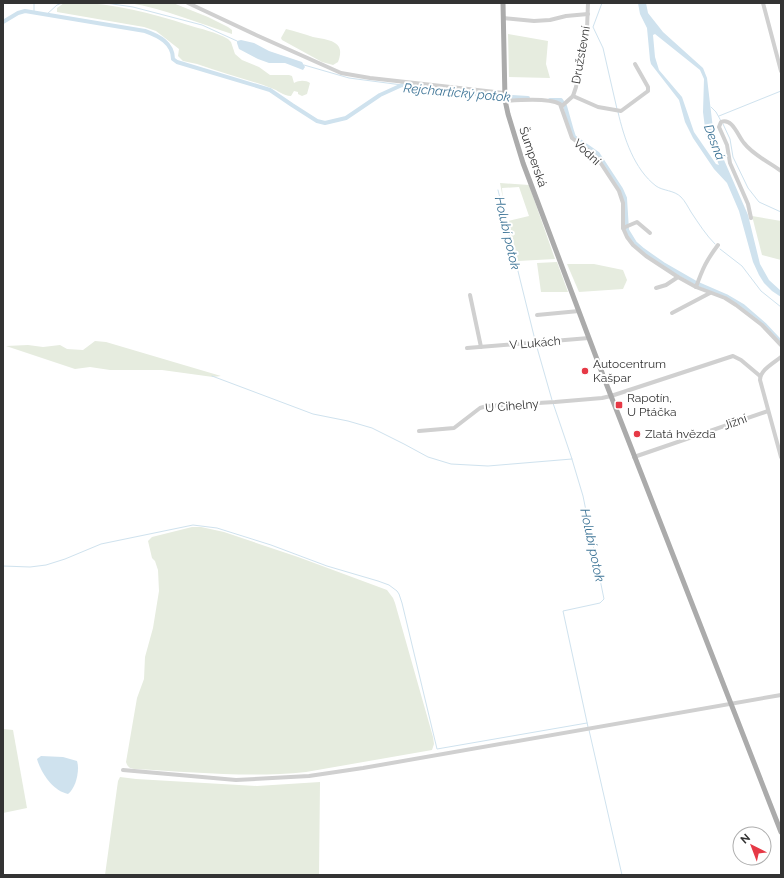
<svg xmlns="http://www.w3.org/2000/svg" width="784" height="878" viewBox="0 0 784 878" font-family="Raleway,sans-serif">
<rect width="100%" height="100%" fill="#fff"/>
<g fill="#e6ecdf">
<path d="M 64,3 C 106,1 148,12 188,25 C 201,29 216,32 228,39 L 231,42 L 235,54 L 242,60 L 259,67 L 270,75 L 289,75 L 292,76 L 294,83 C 299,80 306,80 310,83 L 307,94 L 302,96 L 298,94 L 298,92 L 294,91 L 291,96 C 283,96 278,90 271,88 C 247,79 222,73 197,64 L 183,61 L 178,56 L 179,49 L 156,31 L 144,27 L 57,12 L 57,8 Z"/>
<path d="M 129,3 L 173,3 L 208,17 L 228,27 L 232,30 L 232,34 C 198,23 165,9 129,3 Z"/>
<path d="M 286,29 C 295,31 304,34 313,37 C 327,40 347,40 338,62 L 333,65 L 322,62 L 282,40 L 281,38 Z"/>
<path d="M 508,34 L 548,41 L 546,64 L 550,78 L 509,77 Z"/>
<path d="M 500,183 L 529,185 L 555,259 L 518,261 L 508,221 L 529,216 L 519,187 L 502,188 L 503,199 Z"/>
<path d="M 752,216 L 781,221 L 781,260 L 762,255 Z"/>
<path d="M 557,262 L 568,292 L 541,292 L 537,263 Z"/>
<path d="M 567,264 L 594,264 L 623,270 L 627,280 L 623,289 L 579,292 Z"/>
<path d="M 95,341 L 106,342 L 221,376 L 213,377 L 162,370 L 110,370 L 90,367 L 75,369 L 6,346 L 28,345 L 43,347 L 60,345 L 67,349 L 83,350 Z"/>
<path d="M 192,527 L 201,527 L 224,532 L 298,557 L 387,590 L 393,598 L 395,603 L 433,737 L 434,744 L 432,750 L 306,772 C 249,778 192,772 135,769 C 130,768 128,768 126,762 L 137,698 L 144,679 L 145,657 L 153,628 L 159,591 L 158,570 L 155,561 L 152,558 L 148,541 L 152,537 Z"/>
<path d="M 3,729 L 13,730 L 27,808 L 3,813 Z"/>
<path d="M 120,777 L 136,779 L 257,786 L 320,782 L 319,875 L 105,875 L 118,781 Z"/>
</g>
<g fill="#cfe2ee" fill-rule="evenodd">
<path d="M 638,3 L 646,3 L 648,13 L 663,32 L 703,68 L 707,78 L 714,137 L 748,215 L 760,264 L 769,280 L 781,291 L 781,297 L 772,291 L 764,283 L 759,275 L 753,262 L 739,211 L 727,183 L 714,169 L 693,138 L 685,122 L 679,100 L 651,64 L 650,60 L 647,28 L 640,14 ZM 655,34 L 700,70 L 704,79 L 703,112 L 706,136 L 719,165 L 716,164 L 694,132 L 682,97 L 659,70 L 655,57 L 653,35 Z"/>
<path d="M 241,40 L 254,43 L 269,51 L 302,62 L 305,67 L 303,70 L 285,63 L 269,63 L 258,59 L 239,49 L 237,43 L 237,41 Z"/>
<path d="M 41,756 L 63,757 L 77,761 C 80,770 76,788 68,794 C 53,791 41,773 37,759 Z"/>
</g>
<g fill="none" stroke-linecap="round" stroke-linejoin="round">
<g stroke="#cfe2ee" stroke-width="1">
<path d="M 106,3 L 133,7 L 202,25 L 237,41"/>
<path d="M 602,3 L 593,27 L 603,48 L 617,109"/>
<path d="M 34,12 L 34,3"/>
<path d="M 46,15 L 57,5 L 62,3"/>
<path d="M 304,65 L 349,78 L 402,85"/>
<path d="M 711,107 L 716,112 L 721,121"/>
<path d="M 618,112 C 624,138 634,169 656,186 C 663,191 674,190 681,197 C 685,201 688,207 691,212 C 699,224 706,235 715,244"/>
<path d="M 719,116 L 781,91"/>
<path d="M 723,124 L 730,139 L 733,157 L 748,188 L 759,202 L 781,212"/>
<path d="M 498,190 L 535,340"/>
<path d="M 720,249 L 742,266 L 761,291 L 781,307"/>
<path d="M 536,344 L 552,400"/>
<path d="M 212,376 L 313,414 L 348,421 L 372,428 L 404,444 L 428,457 L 451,464 L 488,466 L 572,459"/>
<path d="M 553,403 L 571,456 L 583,496 L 604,599 L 600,603 L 563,611 L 588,727"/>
<path d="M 3,566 L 30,567 L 46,565 L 65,559 L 101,544 L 193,525 L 217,528 L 271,545 L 327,566 L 378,581 L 389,585 L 397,591 L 399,594 L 402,603 L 437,749 L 587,723"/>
<path d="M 589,730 L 622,875"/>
</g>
<g stroke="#cfe2ee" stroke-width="4">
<path d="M 3,22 L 18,13 L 25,11 L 145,31 C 159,36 173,43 173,59 L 177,62 L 270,90 L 292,105 L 317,121 L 325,123 L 346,118 L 380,95 L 402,85 L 482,95 L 528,98"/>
<path d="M 550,100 L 561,100 L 565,106 L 572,131 L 574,137 L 598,154 L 621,189 L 625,198 L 627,230 L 635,243 L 643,250 L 663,264 L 696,283 L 726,296 L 743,306 L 765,325 L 781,342"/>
</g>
<g stroke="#d0d0d0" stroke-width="4">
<path d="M 188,3 L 256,35 L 341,73 L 370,78 L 504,93"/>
<path d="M 763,3 L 781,71"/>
<path d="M 503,18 L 534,21 L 550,20 L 566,16 L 588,14"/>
<path d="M 573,96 L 598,107 L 621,111 L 648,91 L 648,87 L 635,64"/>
<path d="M 505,101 C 517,100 550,98 560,104 L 572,138 L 588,150 L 598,159 L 619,191 L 623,203 L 623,228 L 627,237 L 633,245 L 646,256 L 678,277 L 696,287 L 725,298 L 736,305 L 762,325 L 781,345"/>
<path d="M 562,106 L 573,96 L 576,87 L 587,29 L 588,3"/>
<path d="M 751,218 L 748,204 L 730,163 L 727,145 L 719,127 L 721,122 C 732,117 738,136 744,143 C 753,155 769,162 781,171"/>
<path d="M 623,228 L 637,222 L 650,233"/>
<path d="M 696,287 C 703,268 706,261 718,245"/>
<path d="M 656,288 L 666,285 L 678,277"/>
<path d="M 470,295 L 481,347"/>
<path d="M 672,313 L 710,293"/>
<path d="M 537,315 L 579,311"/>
<path d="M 467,348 L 589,338"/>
<path d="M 781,357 C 774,363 760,370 760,380 L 781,457"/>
<path d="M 419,431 L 454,428 L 480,408 L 487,406 L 555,402 L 602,398 L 611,396 L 733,356 L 741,360 L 760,376"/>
<path d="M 634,457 L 768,411"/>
<path d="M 123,770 L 236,780 L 309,776 L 363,768 L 781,695"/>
</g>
<path stroke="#ababab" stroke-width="5" d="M 503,3 L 505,100 L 508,114 L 523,163 L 604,378 L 781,832"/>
</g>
<g fill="#e63946" stroke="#fff" stroke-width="1.5">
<circle cx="585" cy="371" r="4"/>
<rect x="615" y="401" width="8" height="8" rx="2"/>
<circle cx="637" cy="434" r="4"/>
</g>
<g text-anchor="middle" stroke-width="4" stroke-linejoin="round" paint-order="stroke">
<g font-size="12" fill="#333" stroke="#fff">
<text transform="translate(581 55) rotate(-80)" y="4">Družstevní</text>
<text transform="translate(587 152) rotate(43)" y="4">Vodní</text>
<text transform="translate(533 157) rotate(71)" y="4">Šumperská</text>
<text transform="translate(535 343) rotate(-5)" y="4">V Lukách</text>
<text transform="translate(512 406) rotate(-5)" y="4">U Cihelny</text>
<text transform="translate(735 422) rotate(-20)" y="4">Jižní</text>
</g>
<g font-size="12" fill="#333" stroke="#fff" text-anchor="start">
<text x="593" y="368">Autocentrum<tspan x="593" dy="14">Kašpar</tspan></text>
<text x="627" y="402">Rapotín,<tspan x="627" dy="14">U Ptáčka</tspan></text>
<text x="645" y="438">Zlatá hvězda</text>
</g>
<g font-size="13" font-style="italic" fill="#3f7597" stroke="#fff">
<text transform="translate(457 92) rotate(5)" y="5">Rejchartický potok</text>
<text transform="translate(715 142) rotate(69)" y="5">Desná</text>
<text transform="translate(508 233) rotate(77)" y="5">Holubí potok</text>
<text transform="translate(593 545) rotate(78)" y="5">Holubí potok</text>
</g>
</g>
<rect width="784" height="878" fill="none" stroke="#333333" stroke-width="8"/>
<g transform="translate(752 846) rotate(318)"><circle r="19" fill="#ffffff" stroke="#adadad"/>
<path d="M0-3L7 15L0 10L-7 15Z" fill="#e63946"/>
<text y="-6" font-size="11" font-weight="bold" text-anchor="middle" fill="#333333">N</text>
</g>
</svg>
